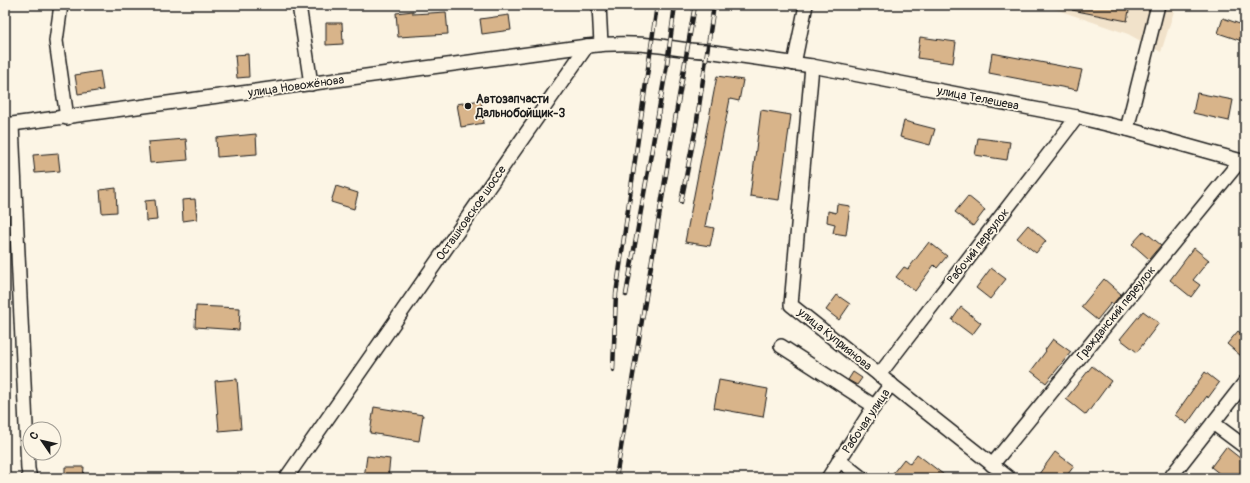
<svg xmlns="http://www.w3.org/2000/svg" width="1250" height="483" viewBox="0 0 1250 483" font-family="Pangolin,sans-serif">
<rect width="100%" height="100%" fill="#fcf5e5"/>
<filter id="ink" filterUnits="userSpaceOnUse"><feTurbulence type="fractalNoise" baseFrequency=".025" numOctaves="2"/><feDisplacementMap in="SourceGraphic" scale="8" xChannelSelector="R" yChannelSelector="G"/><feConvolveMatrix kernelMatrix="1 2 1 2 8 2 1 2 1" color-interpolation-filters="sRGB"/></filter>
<g filter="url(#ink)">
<path fill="#f1e2ca" d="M 1043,5 L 1176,5 L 1161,52 L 1128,34 Z"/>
<g fill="#d8b48a" stroke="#1c1c1c">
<path d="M 1073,5 L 1130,5 L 1127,21 L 1072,10 Z"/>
<path d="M 413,11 L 413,14 L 446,12 L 448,34 L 398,37 L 396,13 Z"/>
<path d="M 509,15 L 511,30 L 482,34 L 480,19 Z"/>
<path d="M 1223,18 L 1245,26 L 1245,42 L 1218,33 Z"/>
<path d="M 326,23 L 342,23 L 343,44 L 326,45 Z"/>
<path d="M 920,37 L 956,42 L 953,63 L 917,58 Z"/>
<path d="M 992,53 L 1082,70 L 1077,90 L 989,73 Z"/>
<path d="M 248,54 L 249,77 L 237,78 L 235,55 Z"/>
<path d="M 100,71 L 103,90 L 78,94 L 75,75 Z"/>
<path d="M 717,76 L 743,80 L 739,101 L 730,99 L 705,226 L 714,228 L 710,246 L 685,242 Z"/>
<path d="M 1197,93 L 1233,100 L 1229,121 L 1193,113 Z"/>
<path d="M 481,100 L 484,123 L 461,127 L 457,104 Z"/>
<path d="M 761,110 L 791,115 L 779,200 L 750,196 Z"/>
<path d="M 904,121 L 935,129 L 930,145 L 900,137 Z"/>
<path d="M 256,134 L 257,154 L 217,157 L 216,138 Z"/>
<path d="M 978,138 L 1010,142 L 1007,160 L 975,155 Z"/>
<path d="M 186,139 L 188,160 L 150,163 L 148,142 Z"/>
<path d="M 58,153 L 60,171 L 35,173 L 33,155 Z"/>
<path d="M 336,186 L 358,193 L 354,209 L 331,202 Z"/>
<path d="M 116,188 L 117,212 L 102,213 L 100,190 Z"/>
<path d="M 968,196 L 985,210 L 973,226 L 955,212 Z"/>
<path d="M 195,199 L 197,219 L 183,221 L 182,200 Z"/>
<path d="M 155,200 L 157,220 L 146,221 L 145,201 Z"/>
<path d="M 837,204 L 850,206 L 846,235 L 833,233 L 835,224 L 827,222 L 828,211 L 836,213 Z"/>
<path d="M 1028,225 L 1046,241 L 1036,253 L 1017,238 Z"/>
<path d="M 1144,231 L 1161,245 L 1149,259 L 1132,244 Z"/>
<path d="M 929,242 L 947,256 L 937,268 L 934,265 L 915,291 L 896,277 L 904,267 L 908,269 Z"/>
<path d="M 1194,248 L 1209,260 L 1193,280 L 1200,285 L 1191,297 L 1170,280 Z"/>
<path d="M 991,268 L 1006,279 L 990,299 L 976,288 Z"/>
<path d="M 1104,279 L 1121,294 L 1113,304 L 1111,303 L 1097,320 L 1081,307 Z"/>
<path d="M 837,295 L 850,304 L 839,320 L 826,310 Z"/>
<path d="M 196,306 L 240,308 L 239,330 L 195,327 Z"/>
<path d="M 961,307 L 981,323 L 972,335 L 952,320 Z"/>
<path d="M 1143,311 L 1159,323 L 1137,352 L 1120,339 Z"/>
<path d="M 1238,331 L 1245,337 L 1245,350 L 1241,356 L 1227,344 Z"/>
<path d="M 1053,339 L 1071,352 L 1046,383 L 1031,371 L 1046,351 L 1045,350 Z"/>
<path d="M 1092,366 L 1111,381 L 1086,415 L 1066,399 Z"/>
<path d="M 853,372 L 862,378 L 857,385 L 848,380 Z"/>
<path d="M 1205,372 L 1219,383 L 1208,398 L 1207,396 L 1187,424 L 1175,415 Z"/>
<path d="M 237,379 L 241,429 L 219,431 L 215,381 Z"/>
<path d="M 719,380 L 768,389 L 763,417 L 714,408 Z"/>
<path d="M 374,407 L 423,415 L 419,441 L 370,433 Z"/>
<path d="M 1226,447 L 1245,462 L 1245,478 L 1225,478 L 1211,467 Z"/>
<path d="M 1055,452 L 1074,466 L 1065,478 L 1036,478 Z"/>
<path d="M 917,454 L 948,478 L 889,478 L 904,459 L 910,464 Z"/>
<path d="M 367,456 L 390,459 L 388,478 L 364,478 Z"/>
<path d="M 65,467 L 84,467 L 83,478 L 65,478 Z"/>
</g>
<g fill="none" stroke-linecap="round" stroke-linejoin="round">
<g stroke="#1c1c1c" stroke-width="16">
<g id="minor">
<path d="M 61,5 L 56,41 L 67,118"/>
<path d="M 299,5 L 311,84"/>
<path d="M 599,5 L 601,44"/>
<path d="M 794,64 L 806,5"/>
<path d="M 812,66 L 791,305 L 1009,478"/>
<path d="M 5,125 L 587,46"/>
<path d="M 12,125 L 28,469 L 30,478"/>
<path d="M 1127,129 L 1158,5"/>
<path d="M 781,346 L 874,406"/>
<path d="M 879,375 L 1077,117"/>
<path d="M 1213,423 L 1245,447"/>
<path d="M 839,460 L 862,478"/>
<path d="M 992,465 L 1240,161"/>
<path d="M 286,478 L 587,46 C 611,43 636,43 660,46 C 676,48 691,51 707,51 L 812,66 L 1077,117 L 1127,129 L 1245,162"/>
<path d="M 828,478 L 871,411 L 891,384"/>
<path d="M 1170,478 L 1245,382"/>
</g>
</g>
<use href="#minor" stroke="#fcf5e5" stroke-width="13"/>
<g stroke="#1c1c1c" stroke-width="4.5">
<g id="rail">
<path d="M 681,202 L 696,127 L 714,5"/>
<path d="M 626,295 L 667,64 L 675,5"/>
<path d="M 613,370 L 616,294 L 657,5"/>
<path d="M 616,478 L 676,114 L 695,5"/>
</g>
</g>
<use href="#rail" stroke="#fcf5e5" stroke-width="3" stroke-dasharray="9" stroke-linecap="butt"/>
</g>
</g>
<circle fill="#1c1c1c" stroke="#fcf5e5" stroke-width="1.5" cx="468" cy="106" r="4"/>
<g text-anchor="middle" stroke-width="3.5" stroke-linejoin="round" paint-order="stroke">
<g font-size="12" fill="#1c1c1c" stroke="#fcf5e5">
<text transform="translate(296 86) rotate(-8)" y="4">улица Новожёнова</text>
<text transform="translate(978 98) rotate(11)" y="4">улица Телешева</text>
<text transform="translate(471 213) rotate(-55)" y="4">Осташковское шоссе</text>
<text transform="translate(978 246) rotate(-52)" y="4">Рабочий переулок</text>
<text transform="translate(1116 313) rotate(-51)" y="4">Гражданский переулок</text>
<text transform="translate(835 339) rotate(39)" y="4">улица Куприянова</text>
<text transform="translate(866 421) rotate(-56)" y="4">Рабочая улица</text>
</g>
<g font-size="12" font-weight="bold" fill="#1c1c1c" stroke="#fcf5e5" text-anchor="start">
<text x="476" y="103">Автозапчасти<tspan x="476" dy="14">Дальнобойщик-3</tspan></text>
</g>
</g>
<rect width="1250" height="483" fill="none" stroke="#fcf5e5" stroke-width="20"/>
<rect x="10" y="10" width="1230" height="463" fill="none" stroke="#1c1c1c" stroke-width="1.5" filter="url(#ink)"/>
<g transform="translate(42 441) rotate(304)"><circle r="19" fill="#fcf5e5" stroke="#a29e95"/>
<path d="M0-3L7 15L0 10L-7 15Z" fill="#1c1c1c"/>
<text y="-6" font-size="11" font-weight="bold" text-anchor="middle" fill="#1c1c1c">С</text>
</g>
</svg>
